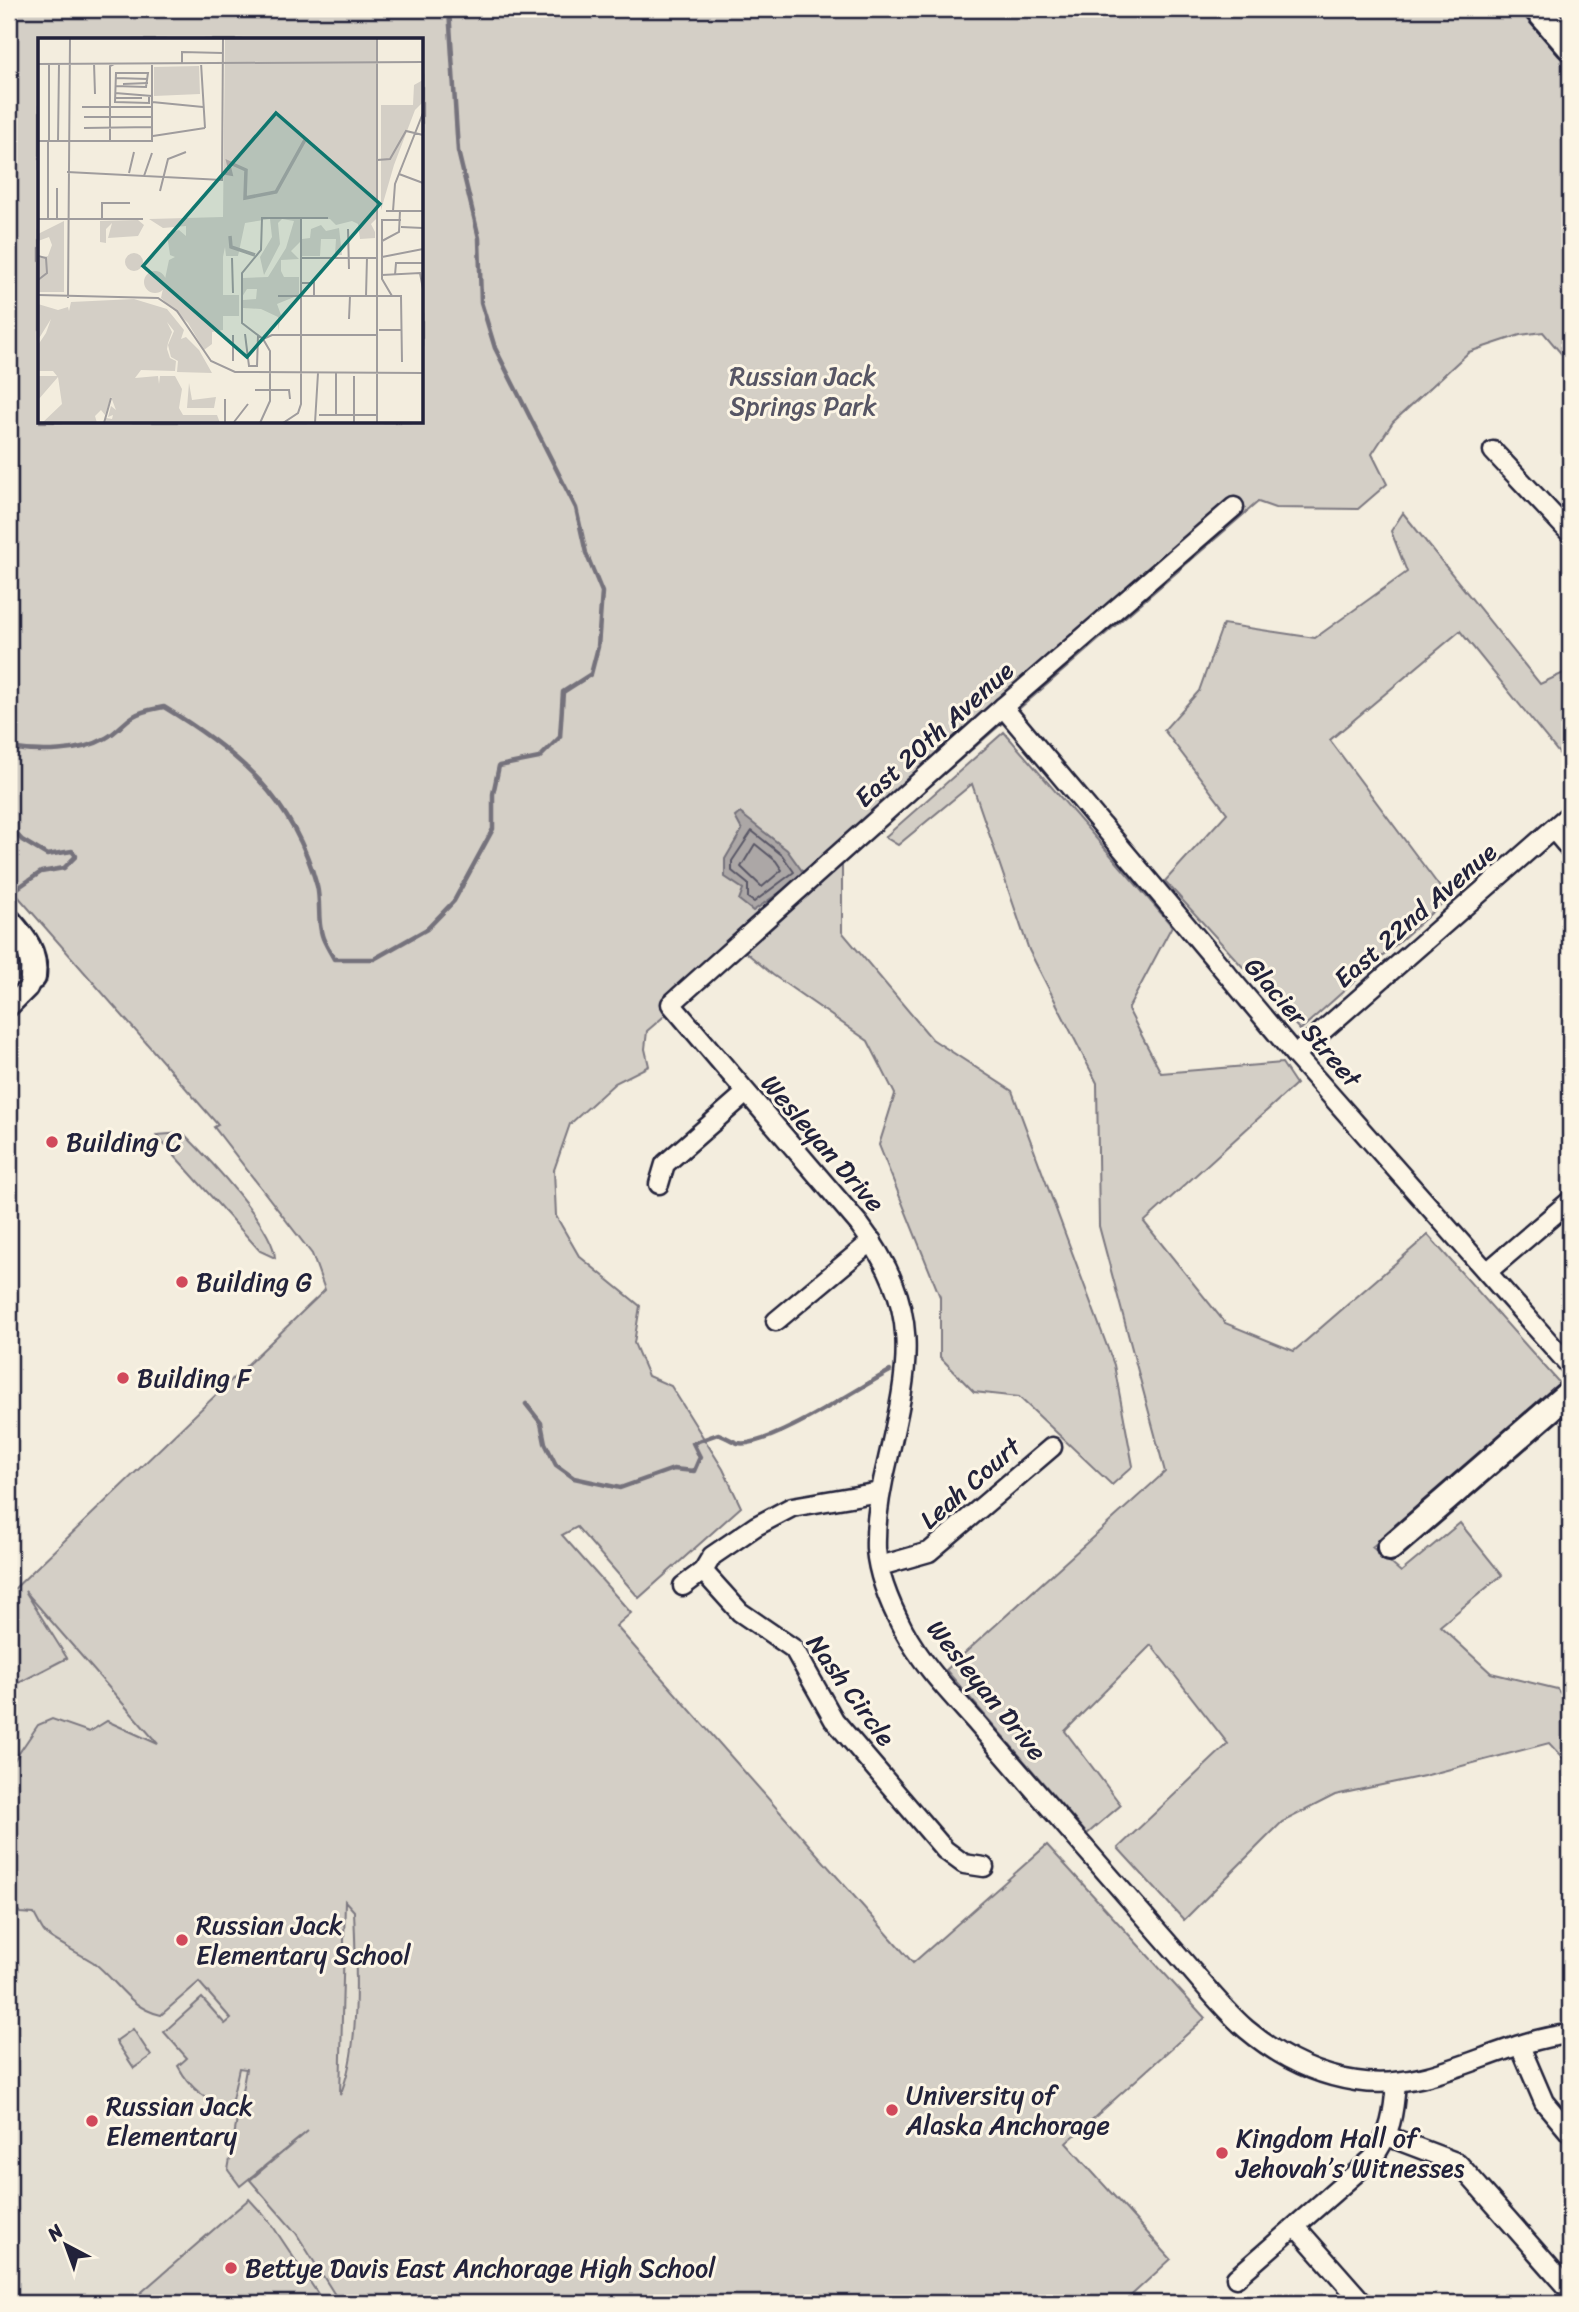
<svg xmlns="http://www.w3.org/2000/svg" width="1579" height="2312" viewBox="0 0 1579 2312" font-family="Sriracha,sans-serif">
<rect width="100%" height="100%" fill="#f3edde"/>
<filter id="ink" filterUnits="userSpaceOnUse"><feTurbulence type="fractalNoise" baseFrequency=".0143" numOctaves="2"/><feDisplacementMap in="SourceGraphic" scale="14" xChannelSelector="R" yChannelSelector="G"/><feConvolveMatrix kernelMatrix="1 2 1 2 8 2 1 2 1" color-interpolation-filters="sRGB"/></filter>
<g filter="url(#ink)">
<path fill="#e3ded2" d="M 19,1584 L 160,1745 L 275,1818 L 354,1911 L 356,1969 L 353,2036 L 342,2091 L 334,2110 L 251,2180 L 296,2233 L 340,2303 L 9,2303 L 9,1594 Z"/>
<g fill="#d4cfc6" stroke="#7b7880" stroke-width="2" fill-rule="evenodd">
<path d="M 9,9 L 1525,9 L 1570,61 L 1570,364 L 1543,332 L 1520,335 L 1469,352 L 1393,422 L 1372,454 L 1387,484 L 1358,509 L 1275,508 L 1258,502 L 842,862 L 842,932 L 932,1039 L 1012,1091 L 1114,1365 L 1133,1466 L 1112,1485 L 1019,1397 L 974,1392 L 940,1357 L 940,1297 L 879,1145 L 895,1094 L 868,1041 L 773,975 L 742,949 L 647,1031 L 645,1049 L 649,1066 L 615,1083 L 570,1124 L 554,1170 L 556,1216 L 579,1256 L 640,1306 L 634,1343 L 648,1376 L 671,1386 L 723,1469 L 741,1507 L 639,1598 L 577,1527 L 562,1535 L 631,1613 L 616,1626 L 913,1963 L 1047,1845 L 1205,2018 L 1066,2143 L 1171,2259 L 1123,2303 L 340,2303 L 296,2233 L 250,2180 L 308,2131 L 240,2186 L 228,2170 L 246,2069 L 239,2068 L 230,2109 C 205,2099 191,2090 178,2066 L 187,2058 L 164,2032 L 202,1998 L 225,2024 L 231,2019 L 199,1982 L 161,2015 C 129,2008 118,1981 93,1962 C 81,1954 53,1941 45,1933 C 41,1928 37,1919 34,1914 L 20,1913 L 9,1898 L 9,1768 L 38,1725 L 52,1719 L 89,1732 L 107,1721 L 158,1744 L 25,1591 L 67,1658 L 9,1688 L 9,1594 L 325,1290 L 312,1254 L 214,1127 L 218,1125 L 9,886 ZM 40,40 L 422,40 L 422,422 L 40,422 ZM 345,1901 L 354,1911 C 356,1963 361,2047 340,2095 Z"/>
<path d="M 1403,513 L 1540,684 L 1570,670 L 1570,767 L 1460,631 L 1330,740 L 1448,898 L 1300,1030 L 1165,881 L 1227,813 L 1164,730 L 1199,691 L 1223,624 L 1315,638 L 1407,572 L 1391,531 Z"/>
<path d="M 1004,732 L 1172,926 L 1128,1009 L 1161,1073 L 1282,1063 L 1296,1084 L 1144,1222 L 1225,1323 L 1294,1351 L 1428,1235 L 1563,1387 L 1372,1547 L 1401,1572 L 1460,1523 L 1502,1575 L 1440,1626 L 1491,1673 L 1557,1689 L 1570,1706 L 1570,1766 L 1549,1743 L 1424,1776 L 1335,1795 L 1282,1822 L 1184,1920 L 1118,1848 L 1228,1744 L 1151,1645 L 1065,1731 L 1121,1805 L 1087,1834 L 946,1670 L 1165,1472 L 1099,1226 L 1097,1083 L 1029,950 L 972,784 L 898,845 L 885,837 Z"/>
<path d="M 183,1133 C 207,1157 274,1227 275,1258 L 260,1251 L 156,1135 Z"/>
<path d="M 133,2029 L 151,2056 L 134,2068 L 116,2041 Z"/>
<path d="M 249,2199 L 270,2222 L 324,2303 L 129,2303 Z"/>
</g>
<path fill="#aca7a6" stroke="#75727b" stroke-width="2" d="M 740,813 L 787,850 L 805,875 L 753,911 L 739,900 L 743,889 L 725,877 L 725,859 L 742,830 L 735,817 Z"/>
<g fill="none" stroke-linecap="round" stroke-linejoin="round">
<g stroke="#595766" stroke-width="2">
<path d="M 752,831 L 782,855 L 794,872 L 754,902 L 748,898 L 748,884 L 732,871 L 732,861 Z"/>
<path d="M 755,844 L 776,861 L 782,870 L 762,887 L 741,867 Z"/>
</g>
<g stroke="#75727b" stroke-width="4.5">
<path d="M 9,748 C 39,753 80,753 106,738 C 116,733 123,723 132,717 C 140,711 154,709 164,707 C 238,752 293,798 317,886 C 321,902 317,919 322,935 C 324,943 330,951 334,959 L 374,959 L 427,929 L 454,901 L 493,829 L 493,794 L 499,766 L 539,758 L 560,737 L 563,692 L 591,674 L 598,647 L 602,592 L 586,553 L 576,508 L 495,348 L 481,302 L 479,238 L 458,151 L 449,9"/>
<path d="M 9,826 L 22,840 L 47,855 L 72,851 L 76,856 L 64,868 L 41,872 L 9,894"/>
<path d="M 526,1404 L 541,1423 L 545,1443 L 556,1465 L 574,1478 L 620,1488 L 673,1469 L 694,1471 L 700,1457 L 693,1443 L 718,1434 C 724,1436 732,1441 738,1443 C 767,1449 860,1387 890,1371"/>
</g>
<g stroke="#22223b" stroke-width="23">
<g id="street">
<path d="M 1493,451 L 1570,533"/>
<path d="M 1234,507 L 1003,707 L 671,1004 L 859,1224 C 922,1308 910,1363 888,1459 C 881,1487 875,1519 876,1549 C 878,1575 891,1606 903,1629 C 921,1663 949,1692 975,1721 C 1009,1760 1043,1800 1077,1839 C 1111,1878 1146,1918 1180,1957 C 1201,1981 1222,2008 1246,2029 C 1277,2055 1315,2075 1356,2081 C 1433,2093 1497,2041 1570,2034"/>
<path d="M 1003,707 L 1295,1055 L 1570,1366"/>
<path d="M 1553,829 L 1570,849"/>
<path d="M 9,1007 L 28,988 L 33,977"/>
<path d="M 1295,1055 L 1570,814"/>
<path d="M 659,1184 L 665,1164 L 746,1093"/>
<path d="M 1487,1272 L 1570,1201"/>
<path d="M 776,1321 L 872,1241"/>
<path d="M 880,1566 L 929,1552 L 1052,1447"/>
<path d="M 703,1571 L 740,1612 L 794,1649 L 834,1720 L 945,1850 L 964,1864 L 984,1867"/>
<path d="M 683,1586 L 703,1571 L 712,1556 L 756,1526 L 792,1507 L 880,1492"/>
<path d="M 1520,2046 L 1544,2102 L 1570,2133"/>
<path d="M 1387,2136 L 1458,2163 L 1570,2290"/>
<path d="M 1296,2227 L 1363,2303"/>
<path d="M 1236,2278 L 1372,2159 C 1391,2135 1394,2112 1396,2082"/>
</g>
</g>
<g stroke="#22223b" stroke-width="30">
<g id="secondary">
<path d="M 9,922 C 24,939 36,953 33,977"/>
<path d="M 1390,1548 L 1570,1392"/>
</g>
</g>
<g stroke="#22223b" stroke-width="32">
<path id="primary" d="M 1538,9 L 1570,46"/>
</g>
<use href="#street" stroke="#fcf5e5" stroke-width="18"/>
<use href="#secondary" stroke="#fcf5e5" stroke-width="24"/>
<use href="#primary" stroke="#fcf5e5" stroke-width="26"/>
</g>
</g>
<g fill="#d1495b" stroke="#fcf5e5" stroke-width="2.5">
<circle cx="52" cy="1142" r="7"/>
<circle cx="182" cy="1282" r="7"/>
<circle cx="123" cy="1378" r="7"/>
<circle cx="182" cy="1940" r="7"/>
<circle cx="892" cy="2110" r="7"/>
<circle cx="92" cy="2121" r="7"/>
<circle cx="1222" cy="2153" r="7"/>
<circle cx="231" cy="2268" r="7"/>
</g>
<g text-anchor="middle" stroke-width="6" stroke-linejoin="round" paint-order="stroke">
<g font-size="26" fill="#575665" stroke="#fcf5e5">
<text x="803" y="385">Russian Jack<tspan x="803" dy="30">Springs Park</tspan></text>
</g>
<g font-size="26" fill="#22223b" stroke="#fcf5e5">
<text transform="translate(934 734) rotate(-42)" y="9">East 20th Avenue</text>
<text transform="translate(1415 915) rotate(-41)" y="9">East 22nd Avenue</text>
<text transform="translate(1303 1022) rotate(49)" y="9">Glacier Street</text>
<text transform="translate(823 1143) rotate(49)" y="9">Wesleyan Drive</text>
<text transform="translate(970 1483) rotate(-41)" y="9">Leah Court</text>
<text transform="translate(851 1690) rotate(54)" y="9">Nash Circle</text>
<text transform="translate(987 1690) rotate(51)" y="9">Wesleyan Drive</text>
</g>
<g font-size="26" fill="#22223b" stroke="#fcf5e5" text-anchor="start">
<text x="66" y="1151">Building C</text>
<text x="196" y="1291">Building G</text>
<text x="137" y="1387">Building F</text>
<text x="196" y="1934">Russian Jack<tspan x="196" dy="30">Elementary School</tspan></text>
<text x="906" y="2104">University of<tspan x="906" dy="30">Alaska Anchorage</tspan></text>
<text x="106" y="2115">Russian Jack<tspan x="106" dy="30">Elementary</tspan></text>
<text x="1236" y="2147">Kingdom Hall of<tspan x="1236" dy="30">Jehovah’s Witnesses</tspan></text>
<text x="245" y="2277">Bettye Davis East Anchorage High School</text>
</g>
</g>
<g transform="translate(38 38)">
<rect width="385" height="385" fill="#f3edde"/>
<path d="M 187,0 L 338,0 L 338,181 L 333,186 L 337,194 L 337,200 L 322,201 L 320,186 L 314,183 L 298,187 L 292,181 L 262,181 L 262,204 L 253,213 L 261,221 L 243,222 L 243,233 L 246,239 L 261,239 L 261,257 L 239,266 L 243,277 L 240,293 L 240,279 L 223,271 L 205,270 L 205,262 L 218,261 L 219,251 L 209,251 L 204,259 L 204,240 L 230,239 L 248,210 L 256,183 L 244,181 L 240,185 L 242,206 L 226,237 L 222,219 L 234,199 L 232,181 L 207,185 L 200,218 L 188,218 L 187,209 L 185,219 L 185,257 L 201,257 L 201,278 L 185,278 L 185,292 L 174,294 L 174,306 L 166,312 L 150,285 L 123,260 L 131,222 L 137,219 L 132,217 L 129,196 L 141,192 L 148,198 L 148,188 L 125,190 L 111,181 L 185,179 ZM 161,28 L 162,56 L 116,58 L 116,29 ZM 385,42 L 385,64 L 377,72 L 356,127 L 343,172 L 343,67 L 375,67 L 376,47 ZM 100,182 L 106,187 L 100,198 L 70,200 L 74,185 L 68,191 L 68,205 L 62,204 L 62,183 ZM 26,183 L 26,254 L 0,254 L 0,220 L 10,218 L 14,207 L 11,199 L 0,203 L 0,196 ZM 283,187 L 288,193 L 301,190 L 304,217 L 297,217 L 298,201 L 283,201 L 282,218 L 264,218 L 264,201 L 272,200 L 273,191 ZM87 224a9 9 0 1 1 18 0a9 9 0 1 1-18 0ZM106 244a11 11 0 1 1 22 0a11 11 0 1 1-22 0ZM 96,261 L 129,271 L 146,292 L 143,301 L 148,299 L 161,312 L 174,335 L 139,334 L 140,323 L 133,319 L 130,307 L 136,293 L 129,284 L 134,294 L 130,305 L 129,311 L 132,320 L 138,323 L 137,333 L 103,332 L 97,340 L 120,338 L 121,346 L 122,338 L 137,338 L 144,351 L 141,370 L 145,377 L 179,377 L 182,385 L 67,385 L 68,380 L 74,381 L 75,377 L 70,379 L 73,368 L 78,372 L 73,359 L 67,377 L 63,372 L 57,378 L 59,385 L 4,385 L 24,366 L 20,339 L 0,362 L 0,338 L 19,338 L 15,333 L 0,333 L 0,307 L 8,295 L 13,281 L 0,302 L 0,266 L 20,272 L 30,269 L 31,273 L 33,264 ZM 151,345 L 154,362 L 178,359 L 176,370 L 149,370 Z" fill="#d4cfc6"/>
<path fill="none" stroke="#aca7a6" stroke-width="3.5" d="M 187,135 L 193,136 L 190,124 L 208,132 L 207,160 L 238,154 L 268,100M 192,198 L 193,209 L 217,217"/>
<path fill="none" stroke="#9f9c9d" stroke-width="2" d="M 339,0 L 339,385M 56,25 L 57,56M 144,25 L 144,14 L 185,15M 163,25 L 167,90M 0,26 L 0,181M 0,26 L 385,24M 78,40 L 110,41M 85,46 L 110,45M 77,48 L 108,49 L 110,35 L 78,35 L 77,64 L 111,65 L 111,58M 77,55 L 114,58M 77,60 L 104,60M 114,64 L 165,69M 44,69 L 114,69M 46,79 L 114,79M 46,90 L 114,89M 115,98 L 167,90M 0,103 L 114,103 L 114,25M 11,103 L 11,26M 20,103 L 21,26M 72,103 L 72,28 L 76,26M 339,122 L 352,121 L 368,93 L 385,97M 29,134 L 184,142 L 185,0M 91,135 L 96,114M 361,136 L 385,145M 106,138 L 114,115M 19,150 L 19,181M 122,153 L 130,121 L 148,114M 348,173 L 385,173M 355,173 L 357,146 L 385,75M 0,181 L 105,181M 10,181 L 10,103M 64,181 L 64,165 L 92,165M 363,189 L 385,190M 310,191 L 311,231M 344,203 L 361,194 L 362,173M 0,218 L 8,220 L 9,235 L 0,242M 344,219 L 385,211M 194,220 L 195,255M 263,220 L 340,220M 344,237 L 382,235 L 385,251M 357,237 L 358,225 L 385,225M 263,245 L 276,245 L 276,258M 0,257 L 120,260 L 139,273 L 173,323 L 197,334 L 385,335M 240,258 L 363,258 L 364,324M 328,258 L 329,219M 354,258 L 344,241 L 344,182 L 363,182M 30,260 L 32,0M 311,281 L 312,258M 341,292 L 364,292M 207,296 L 211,328 L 219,328 L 220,298M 195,297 L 195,323M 225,301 L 234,297 L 339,297M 316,338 L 316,385M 217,352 L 251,352 L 252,361M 281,377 L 340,377M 298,377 L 298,335M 196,384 L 210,366M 66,385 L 73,360M 187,385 L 187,361M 222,385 L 232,363 L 232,313 L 225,301 L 204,285 L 204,235 L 223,212 L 224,180 L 290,180M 245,385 L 260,375 L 263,366 L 263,180M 277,385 L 280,335"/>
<path fill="#0f766e" fill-opacity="0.15" stroke="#0f766e" stroke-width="3.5" d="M 238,75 L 342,166 L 209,319 L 105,228 Z"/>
<rect width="385" height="385" fill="none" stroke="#22223b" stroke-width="3.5"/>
</g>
<rect width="1579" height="2312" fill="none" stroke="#fcf5e5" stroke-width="35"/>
<rect x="18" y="18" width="1544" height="2277" fill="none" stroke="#22223b" stroke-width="2.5" filter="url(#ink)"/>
<g transform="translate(66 2245) rotate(319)" stroke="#fcf5e5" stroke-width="5" paint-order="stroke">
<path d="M0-5L12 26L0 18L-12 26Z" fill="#22223b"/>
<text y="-10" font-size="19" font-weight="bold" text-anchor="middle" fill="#22223b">N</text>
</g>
</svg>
